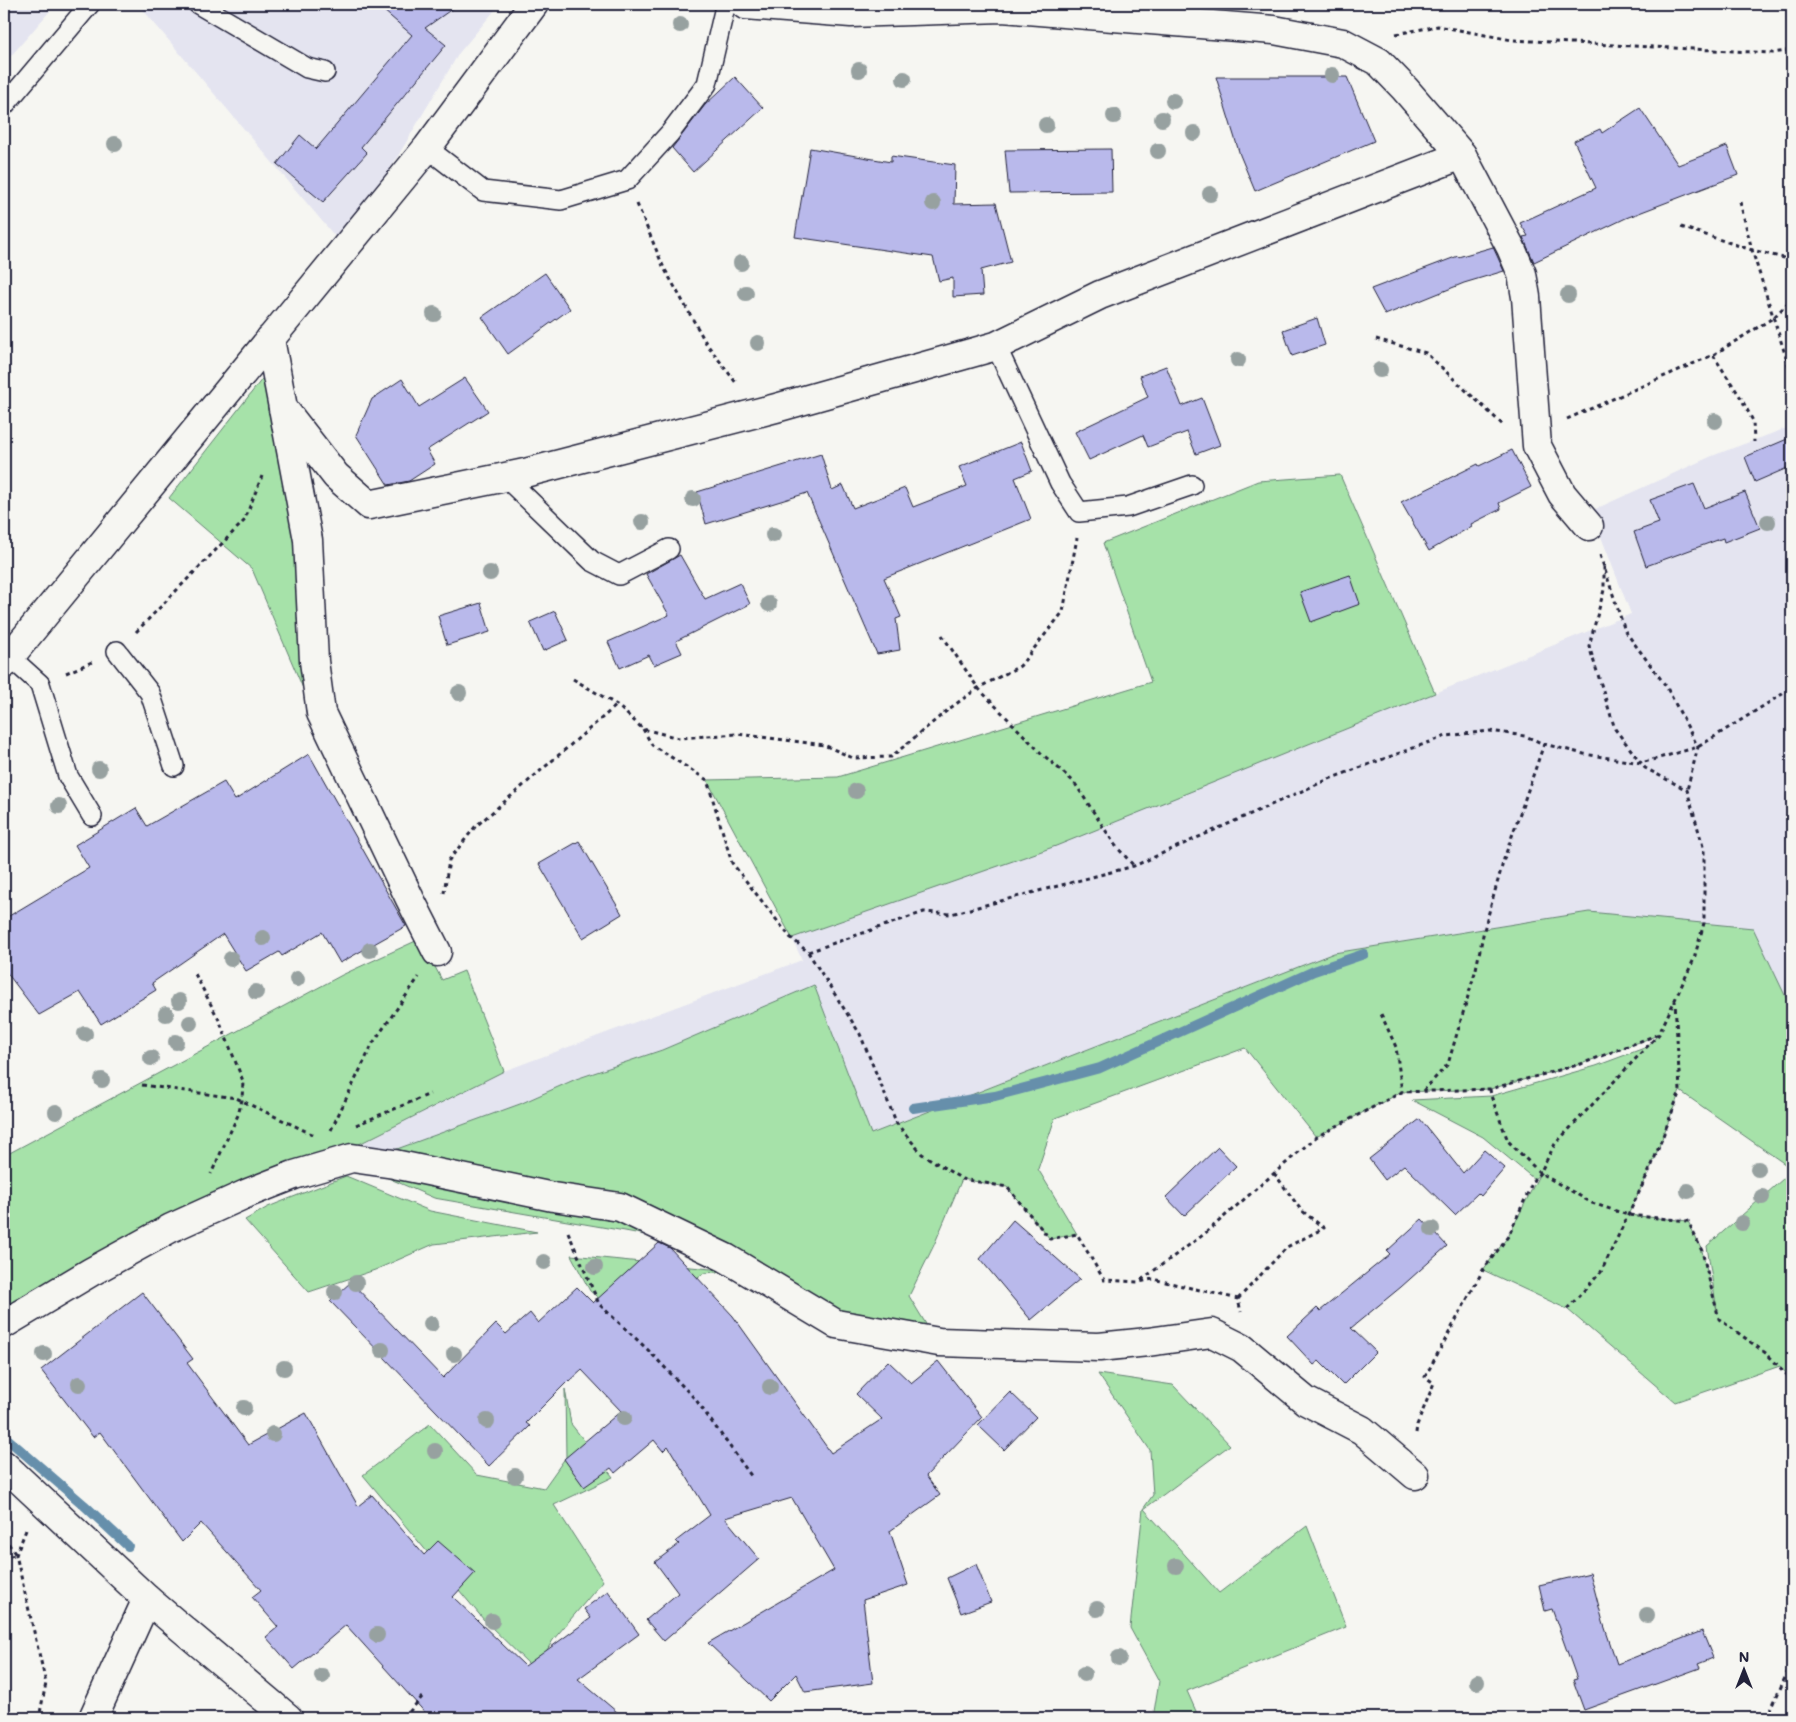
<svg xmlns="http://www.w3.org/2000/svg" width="1796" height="1722" viewBox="0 0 1796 1722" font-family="Mali,sans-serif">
<rect width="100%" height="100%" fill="#f6f6f2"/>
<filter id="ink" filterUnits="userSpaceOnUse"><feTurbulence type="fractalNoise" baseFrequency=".02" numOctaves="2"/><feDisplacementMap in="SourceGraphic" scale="10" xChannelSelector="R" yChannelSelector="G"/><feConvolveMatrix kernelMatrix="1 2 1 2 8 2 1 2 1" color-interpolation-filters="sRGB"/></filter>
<g filter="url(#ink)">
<g fill="#e4e4f0">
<path d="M 4,4 L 56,4 L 4,64 Z"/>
<path d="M 138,4 L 500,4 L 459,53 L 344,247 Z"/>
<path d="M 1792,426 L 1792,1010 L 1753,928 L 1588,912 L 1334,953 L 870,1134 L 814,985 L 662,1050 L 576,1079 L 520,1104 L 307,1183 L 339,1155 L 504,1071 L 802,960 L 792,938 L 1056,846 L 1631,614 L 1591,511 L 1712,456 Z"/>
</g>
<g fill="#a6e2a9" stroke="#648272">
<path d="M 266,374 L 300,547 L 305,693 L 252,569 L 169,498 Z"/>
<path d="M 1340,475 L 1435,693 L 1056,846 L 792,938 L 707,780 L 838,777 L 1151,682 L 1103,543 L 1258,481 Z"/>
<path d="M 1589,912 L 1753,928 L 1792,1010 L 1792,1169 L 1680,1091 L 1652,1165 L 1628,1215 L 1688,1221 L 1702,1251 L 1717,1311 L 1707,1246 L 1792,1171 L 1792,1380 L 1780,1366 L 1675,1402 L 1567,1309 L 1483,1270 L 1509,1235 L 1539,1175 L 1534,1179 L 1483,1137 L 1412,1100 L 1491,1096 L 1596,1066 L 1647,1047 L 1658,1035 L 1581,1064 L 1490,1089 L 1402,1092 L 1316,1137 L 1245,1048 L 1055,1118 L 1038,1169 L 1077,1234 L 1050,1239 L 1007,1187 L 962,1179 L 934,1245 L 909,1296 L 932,1334 L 836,1311 L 731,1251 L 625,1231 L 434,1198 L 356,1164 L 520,1104 L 576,1079 L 662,1050 L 814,985 L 871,1134 L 1334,953 Z"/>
<path d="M 420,939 L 442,980 L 464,971 L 504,1071 L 4,1323 L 4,1156 L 342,975 Z"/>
<path d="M 346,1176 L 430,1211 L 537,1232 L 434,1244 L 375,1270 L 309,1292 L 245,1220 L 268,1207 Z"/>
<path d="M 571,1255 L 731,1271 L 704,1273 L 656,1304 L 633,1326 L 590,1291 Z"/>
<path d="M 1098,1374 L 1173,1385 L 1230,1445 L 1144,1509 L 1219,1593 L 1307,1526 L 1346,1627 L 1187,1691 L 1199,1718 L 1153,1718 L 1159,1681 L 1130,1628 L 1143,1509 L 1153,1495 L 1150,1450 Z"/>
<path d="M 565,1389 L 571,1424 L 613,1477 L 554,1505 L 603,1581 L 553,1640 L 535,1670 L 484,1620 L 363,1475 L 430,1424 L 477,1475 L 544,1488 L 566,1457 Z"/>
</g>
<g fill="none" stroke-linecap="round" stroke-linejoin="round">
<g stroke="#668fab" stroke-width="10">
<path d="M 913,1108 L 995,1096 L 1100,1068 L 1314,971 L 1364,954"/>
<path d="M 4,1436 L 84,1505 L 128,1546"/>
</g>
</g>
<g fill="#b9b9eb" stroke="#22223b">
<path d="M 376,4 L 459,4 L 425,28 L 446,45 L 361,147 L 367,153 L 323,202 L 277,164 L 300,135 L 316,149 L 412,35 Z"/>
<path d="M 735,77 L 763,108 L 693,172 L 672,148 L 705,105 Z"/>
<path d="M 1216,77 L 1347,77 L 1374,141 L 1255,191 L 1240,155 Z"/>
<path d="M 1640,108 L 1678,165 L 1727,146 L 1738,175 L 1626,218 L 1534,262 L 1523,237 L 1528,236 L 1520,223 L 1596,188 L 1574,141 L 1600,129 L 1602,133 Z"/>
<path d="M 810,148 L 891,162 L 891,156 L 955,165 L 954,204 L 996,203 L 1011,262 L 981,270 L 983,295 L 953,297 L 953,278 L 939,281 L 933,257 L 795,237 Z"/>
<path d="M 1111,149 L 1112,192 L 1009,193 L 1005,150 Z"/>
<path d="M 1493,247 L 1504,271 L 1464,283 L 1385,315 L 1371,289 L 1458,256 L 1458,257 Z"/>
<path d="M 545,273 L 570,309 L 508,354 L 482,317 Z"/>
<path d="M 1317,318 L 1325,345 L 1292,356 L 1283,330 Z"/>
<path d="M 1166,366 L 1182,406 L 1202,398 L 1220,445 L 1196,454 L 1187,432 L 1148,447 L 1143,435 L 1089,460 L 1075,432 L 1148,397 L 1140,376 Z"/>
<path d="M 465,378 L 488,411 L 427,450 L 435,464 L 409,481 L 388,485 L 356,435 L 372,399 L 402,379 L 419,407 Z"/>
<path d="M 1792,437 L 1792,466 L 1755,482 L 1745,457 Z"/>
<path d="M 1021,442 L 1032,471 L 1015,478 L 1031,519 L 884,578 L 901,617 L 896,619 L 900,650 L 877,654 L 807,493 L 706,524 L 697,492 L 821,454 L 832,490 L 843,485 L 853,508 L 905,488 L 913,507 L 967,486 L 959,467 Z"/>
<path d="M 1512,450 L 1531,487 L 1499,503 L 1501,509 L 1471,524 L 1472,526 L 1429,551 L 1401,502 L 1478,464 L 1479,466 Z"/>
<path d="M 1694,484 L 1704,508 L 1745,492 L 1760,528 L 1724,542 L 1723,538 L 1646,566 L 1634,532 L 1659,523 L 1650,500 Z"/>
<path d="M 680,555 L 705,599 L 740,583 L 750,604 L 676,641 L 682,653 L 654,665 L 649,655 L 620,668 L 608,642 L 669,615 L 646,574 Z"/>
<path d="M 1350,575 L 1360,604 L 1311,622 L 1300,592 Z"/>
<path d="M 481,603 L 490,632 L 447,645 L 438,616 Z"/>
<path d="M 555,611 L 568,640 L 543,651 L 530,622 Z"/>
<path d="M 309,754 L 406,926 L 340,963 L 322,932 L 282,956 L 279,952 L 246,971 L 223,934 L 152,983 L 156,990 L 101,1024 L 80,992 L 39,1015 L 4,969 L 4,919 L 89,868 L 75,845 L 136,808 L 147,826 L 224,782 L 235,800 Z"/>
<path d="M 579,841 L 622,914 L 583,938 L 539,864 Z"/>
<path d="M 1420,1119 L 1463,1173 L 1484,1150 L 1505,1168 L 1481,1196 L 1478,1193 L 1455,1215 L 1404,1165 L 1385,1180 L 1369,1159 Z"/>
<path d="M 1218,1147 L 1236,1166 L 1184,1216 L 1166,1197 Z"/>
<path d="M 1422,1219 L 1447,1246 L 1401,1287 L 1351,1328 L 1376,1352 L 1343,1385 L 1319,1361 L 1314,1365 L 1287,1336 L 1317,1308 L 1320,1311 L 1390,1254 L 1387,1251 Z"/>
<path d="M 1013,1220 L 1080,1279 L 1031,1320 L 980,1259 Z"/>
<path d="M 659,1243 L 670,1248 L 733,1316 L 831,1453 L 882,1419 L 856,1394 L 888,1361 L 911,1383 L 938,1361 L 982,1417 L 926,1476 L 940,1495 L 890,1531 L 908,1585 L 863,1600 L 873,1683 L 805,1692 L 796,1674 L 769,1701 L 708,1643 L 834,1570 L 792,1498 L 725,1518 L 759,1559 L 664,1641 L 646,1620 L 678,1593 L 655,1562 L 679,1544 L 676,1541 L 710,1515 L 668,1446 L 663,1451 L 654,1440 L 615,1473 L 611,1468 L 584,1487 L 564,1459 L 621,1411 L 582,1370 L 570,1381 L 569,1380 L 526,1423 L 530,1426 L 489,1466 L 330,1301 L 351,1282 L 443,1378 L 496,1324 L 506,1334 L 530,1313 L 538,1323 L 577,1287 L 593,1303 Z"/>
<path d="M 142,1292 L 193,1359 L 187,1363 L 248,1445 L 306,1413 L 358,1506 L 372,1495 L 424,1555 L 438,1541 L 475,1573 L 453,1597 L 525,1666 L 591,1618 L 584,1609 L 608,1591 L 639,1634 L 578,1679 L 624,1718 L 430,1718 L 346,1625 L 294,1669 L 266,1637 L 278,1627 L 252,1597 L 261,1590 L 201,1523 L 182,1542 L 100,1432 L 93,1437 L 41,1370 Z"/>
<path d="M 1010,1392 L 1036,1417 L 1004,1450 L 978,1425 Z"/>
<path d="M 976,1564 L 991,1602 L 961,1613 L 947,1578 Z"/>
<path d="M 1590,1573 L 1603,1622 L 1617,1664 L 1702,1631 L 1713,1658 L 1698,1664 L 1700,1668 L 1584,1710 L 1573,1680 L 1577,1679 L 1552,1609 L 1545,1611 L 1539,1585 Z"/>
</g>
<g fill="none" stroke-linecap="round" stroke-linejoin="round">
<g stroke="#22223b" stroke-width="22">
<g id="lane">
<path d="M 198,4 L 307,68 L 325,72"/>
<path d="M 4,106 L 90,4"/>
<path d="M 427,148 L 483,191 L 561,200 L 627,180 L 670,133 L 707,84 L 724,11 L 728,4"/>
<path d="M 996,346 L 1060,483 L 1079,512 L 1128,507 L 1192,485"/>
<path d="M 504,476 L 592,561 L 619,575 L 669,549"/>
<path d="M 117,651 L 150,693 L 174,766"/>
<path d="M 10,657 L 40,684 L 68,776 L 92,816"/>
</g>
</g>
<g stroke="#22223b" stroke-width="31">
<g id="street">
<path d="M 745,4 L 745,5 L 851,13 L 1002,8 L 1274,30 L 1343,43 L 1379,62 L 1405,89 L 1462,155 L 1511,248 L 1522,274 L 1526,297 L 1537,446 L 1562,494 L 1589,526"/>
<path d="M 270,339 L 308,540 L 314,661 L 321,713 L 410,899 L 437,952"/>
<path d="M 283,408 L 336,476 L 369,505 L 525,473 L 776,408 L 996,346 L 1100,295 L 1462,155"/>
<path d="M 4,664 L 427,148 L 534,4"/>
<path d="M 4,1324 L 91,1272 L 171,1228 L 248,1193 L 294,1175 L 352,1158 L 394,1164 L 553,1197 L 620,1207 L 726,1258 L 836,1324 L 939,1342 L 1099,1347 L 1148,1342 L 1212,1333 L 1242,1348 L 1306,1401 L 1362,1430 L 1415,1475"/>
<path d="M 4,1465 L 147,1599 L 288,1718"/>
<path d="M 93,1718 L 147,1599"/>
</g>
</g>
<g stroke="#22223b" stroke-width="3" stroke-dasharray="4 4" stroke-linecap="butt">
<path d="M 1396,34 L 1438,26 L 1512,40 L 1773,53 L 1792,50"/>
<path d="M 1740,202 L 1752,250 L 1792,376"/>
<path d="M 637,204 L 663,266 L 706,343 L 737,384"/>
<path d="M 1681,227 L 1752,250 L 1792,260"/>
<path d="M 1376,339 L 1426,353 L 1503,425"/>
<path d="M 1713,355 L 1741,398 L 1753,421 L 1754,442"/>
<path d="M 1567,419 L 1713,355 L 1773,318 L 1792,299"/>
<path d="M 1600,555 L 1625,631 L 1666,686 L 1698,747 L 1687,790"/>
<path d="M 136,632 L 244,521 L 262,476"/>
<path d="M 942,635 L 978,688 L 1040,752 L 1074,782 L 1115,845 L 1134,866"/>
<path d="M 66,673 L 92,662"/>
<path d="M 573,679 L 617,705 L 643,729 L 679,738 L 737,734 L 824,745 L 853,758 L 891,757 L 949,709 L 978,688 L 1020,666 L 1063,612 L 1077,538"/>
<path d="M 643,729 L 652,745 L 707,780 L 732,863 L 790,937 L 808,952 L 924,912 L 951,914 L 1134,866 L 1329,779 L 1446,736 L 1490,731 L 1525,736 L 1544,744 L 1584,754 L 1641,763 L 1698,747 L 1792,688"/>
<path d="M 444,893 L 449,860 L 475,827 L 617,705"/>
<path d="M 808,952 L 860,1034 L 897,1124 L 922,1154 L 962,1179 L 1007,1187 L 1050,1239 L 1077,1234 L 1104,1280 L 1139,1282 L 1153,1279 L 1238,1299 L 1241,1312"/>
<path d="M 195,974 L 220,1022 L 243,1081 L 242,1100 L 238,1115 L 211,1174"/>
<path d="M 1381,1014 L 1396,1047 L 1402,1092"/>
<path d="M 142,1085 L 236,1098 L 314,1135"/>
<path d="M 1490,1089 L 1491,1096 L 1508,1141 L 1540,1173 L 1592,1203 L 1628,1215 L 1688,1221 L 1702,1251 L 1719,1319 L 1767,1354 L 1792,1380"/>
<path d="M 1423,1091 L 1448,1064 L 1476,969 L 1484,930 L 1504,859 L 1544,744"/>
<path d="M 356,1125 L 430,1094"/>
<path d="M 331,1130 L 373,1043 L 419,977"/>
<path d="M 568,1232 L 599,1304 L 648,1350 L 696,1400 L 752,1477"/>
<path d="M 1141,1280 L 1203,1235 L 1316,1137 L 1402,1092 L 1490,1089 L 1581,1064 L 1659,1034"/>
<path d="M 1238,1299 L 1287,1247 L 1324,1228 L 1301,1210 L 1274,1173"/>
<path d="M 1567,1309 L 1601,1272 L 1652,1165 L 1680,1091 L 1675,1001"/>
<path d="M 1416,1433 L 1417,1425 L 1434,1383 L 1425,1377 L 1483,1270 L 1509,1235 L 1534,1179 L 1540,1173 L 1555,1144 L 1659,1034 L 1694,959 L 1704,923 L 1704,850 L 1687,790 L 1645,768 L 1615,729 L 1589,646 L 1604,590 L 1604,566"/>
<path d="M 26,1530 L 16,1555 L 46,1683 L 39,1718"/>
<path d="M 4,1537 L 16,1555 L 4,1557"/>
<path d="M 404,1718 L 422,1697"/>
<path d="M 1767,1718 L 1792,1662"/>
</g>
<use href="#lane" stroke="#f6f6f2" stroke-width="19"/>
<use href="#street" stroke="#f6f6f2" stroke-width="28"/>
</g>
<g fill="#97a1a0">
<circle cx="680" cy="25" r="8"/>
<circle cx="859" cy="70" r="8"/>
<circle cx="1332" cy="75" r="8"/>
<circle cx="904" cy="79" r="8"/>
<circle cx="1173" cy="101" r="8"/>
<circle cx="1114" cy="116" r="8"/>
<circle cx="1162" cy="119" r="8"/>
<circle cx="1046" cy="125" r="8"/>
<circle cx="1194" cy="133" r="8"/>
<circle cx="115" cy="144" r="8"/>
<circle cx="1158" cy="151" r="8"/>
<circle cx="1210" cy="194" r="8"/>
<circle cx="933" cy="203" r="8"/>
<circle cx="741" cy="263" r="8"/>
<circle cx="746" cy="293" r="8"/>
<circle cx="1568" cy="295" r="8"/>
<circle cx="434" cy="314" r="8"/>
<circle cx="758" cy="343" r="8"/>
<circle cx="1238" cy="360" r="8"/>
<circle cx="1380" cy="370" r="8"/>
<circle cx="1715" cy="421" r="8"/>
<circle cx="693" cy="499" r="8"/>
<circle cx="642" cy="522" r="8"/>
<circle cx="1768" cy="522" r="8"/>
<circle cx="773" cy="535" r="8"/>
<circle cx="490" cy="573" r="8"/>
<circle cx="769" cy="604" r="8"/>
<circle cx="459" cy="693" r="8"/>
<circle cx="99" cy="769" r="8"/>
<circle cx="856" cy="791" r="8"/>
<circle cx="59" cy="806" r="8"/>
<circle cx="263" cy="938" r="8"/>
<circle cx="370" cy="950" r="8"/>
<circle cx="231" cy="959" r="8"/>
<circle cx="297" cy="979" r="8"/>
<circle cx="256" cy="992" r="8"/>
<circle cx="179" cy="1001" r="8"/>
<circle cx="166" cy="1014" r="8"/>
<circle cx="190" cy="1023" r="8"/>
<circle cx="85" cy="1034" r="8"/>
<circle cx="176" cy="1042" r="8"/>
<circle cx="151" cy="1058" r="8"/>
<circle cx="102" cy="1080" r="8"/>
<circle cx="56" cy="1112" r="8"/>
<circle cx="1758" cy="1169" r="8"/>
<circle cx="1688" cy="1191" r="8"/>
<circle cx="1762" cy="1197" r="8"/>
<circle cx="1742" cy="1223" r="8"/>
<circle cx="1432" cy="1229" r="8"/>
<circle cx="544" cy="1262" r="8"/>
<circle cx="595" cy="1267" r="8"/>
<circle cx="356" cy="1283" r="8"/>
<circle cx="335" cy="1292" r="8"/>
<circle cx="431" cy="1324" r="8"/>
<circle cx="382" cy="1350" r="8"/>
<circle cx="44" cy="1354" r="8"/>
<circle cx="454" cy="1354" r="8"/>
<circle cx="284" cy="1368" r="8"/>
<circle cx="79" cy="1384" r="8"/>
<circle cx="770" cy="1387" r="8"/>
<circle cx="244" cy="1408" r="8"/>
<circle cx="624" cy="1418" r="8"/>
<circle cx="487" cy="1421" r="8"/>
<circle cx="273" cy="1434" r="8"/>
<circle cx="435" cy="1451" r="8"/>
<circle cx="515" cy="1476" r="8"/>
<circle cx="1176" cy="1566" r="8"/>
<circle cx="1097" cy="1609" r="8"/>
<circle cx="1647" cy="1615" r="8"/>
<circle cx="492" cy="1621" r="8"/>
<circle cx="377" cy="1635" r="8"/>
<circle cx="1119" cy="1658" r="8"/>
<circle cx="1084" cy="1674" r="8"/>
<circle cx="322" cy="1676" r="8"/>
<circle cx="1477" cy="1682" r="8"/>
</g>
</g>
<rect width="1796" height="1722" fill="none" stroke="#f6f6f2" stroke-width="20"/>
<rect x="10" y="10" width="1776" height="1702" fill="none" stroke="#22223b" stroke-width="2" filter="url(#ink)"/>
<g transform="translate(1744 1670)" stroke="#f6f6f2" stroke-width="4" paint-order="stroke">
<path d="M0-4L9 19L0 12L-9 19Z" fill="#22223b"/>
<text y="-8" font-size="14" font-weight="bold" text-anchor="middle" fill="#22223b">N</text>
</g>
</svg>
